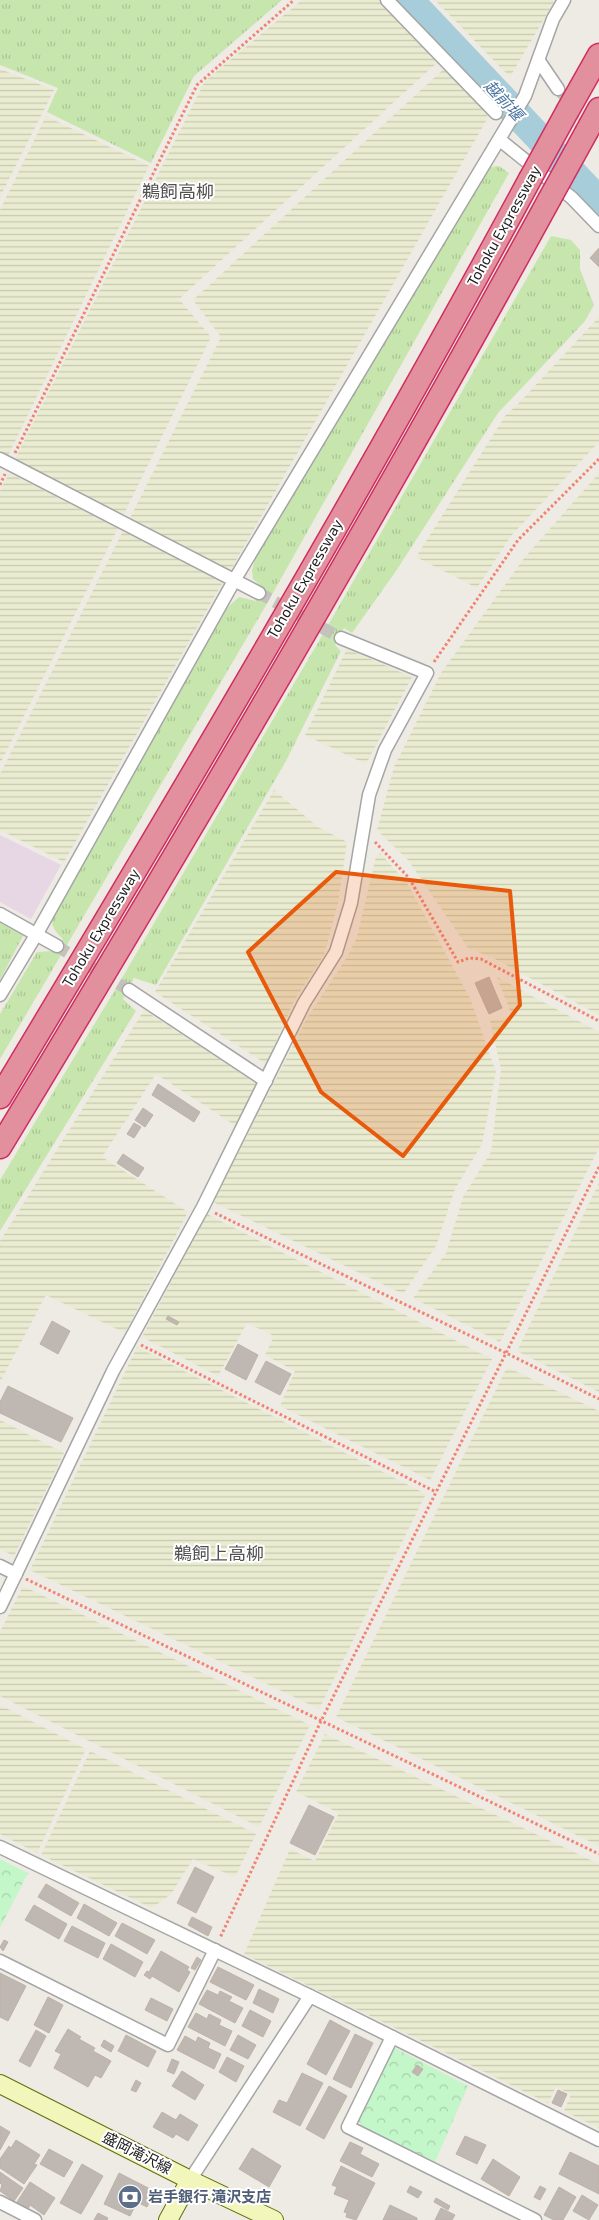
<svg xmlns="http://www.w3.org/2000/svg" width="599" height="2220" viewBox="0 0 599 2220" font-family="'Exo 2','Noto Sans JP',sans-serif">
<defs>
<pattern id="farmland-rules" width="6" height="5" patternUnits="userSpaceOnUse" patternTransform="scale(1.25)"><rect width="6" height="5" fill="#e9ecd0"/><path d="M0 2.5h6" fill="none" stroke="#c7cab2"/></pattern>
<pattern id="grass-tufts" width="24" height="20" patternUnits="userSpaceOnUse" patternTransform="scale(1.25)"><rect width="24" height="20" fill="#c7e6ad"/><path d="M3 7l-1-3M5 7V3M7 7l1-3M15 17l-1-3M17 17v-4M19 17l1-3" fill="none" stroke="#aac594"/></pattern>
<pattern id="park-crowns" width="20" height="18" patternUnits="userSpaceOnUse" patternTransform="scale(1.25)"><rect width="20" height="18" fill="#c3f6c8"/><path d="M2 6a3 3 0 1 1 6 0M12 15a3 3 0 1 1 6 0" fill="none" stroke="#a7d2ab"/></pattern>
</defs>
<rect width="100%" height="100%" fill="#eeebe4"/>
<path fill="#e7d6e4" d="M 0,835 L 61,865 L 31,919 L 0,902 Z"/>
<g fill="url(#farmland-rules)">
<path d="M 302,0 L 383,0 L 441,59 L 179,299 L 211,337 L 122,518 L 13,463 L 205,81 Z"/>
<path d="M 435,0 L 555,0 L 510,77 Z"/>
<path d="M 447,66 L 489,109 L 486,121 L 229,573 L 128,522 L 221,337 L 193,300 Z"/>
<path d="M 0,69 L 54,90 L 0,197 Z"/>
<path d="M 46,116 L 149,166 L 6,460 L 0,457 L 0,210 Z"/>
<path d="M 599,317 L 599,442 L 511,536 L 477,588 L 416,557 L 505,416 L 520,402 Z"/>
<path d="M 9,473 L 118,528 L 0,764 L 0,491 Z"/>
<path d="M 599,473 L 599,1015 L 495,959 L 468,948 L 408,860 L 377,830 L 394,767 L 441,673 L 525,557 Z"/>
<path d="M 123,531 L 224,580 L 64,862 L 0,830 L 0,774 Z"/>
<path d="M 347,649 L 412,677 L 366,764 L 305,735 Z"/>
<path d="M 274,790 L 318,827 L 347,842 L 338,903 L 324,955 L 294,1001 L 266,1064 L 155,992 Z"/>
<path d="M 380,853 L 407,883 L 470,998 L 496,1072 L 482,1144 L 455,1189 L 436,1246 L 403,1294 L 213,1202 L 306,1020 L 347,957 L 357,937 L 376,856 Z"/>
<path d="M 497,977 L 599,1032 L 599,1148 L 500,1342 L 413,1298 L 446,1253 L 463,1197 L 491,1152 L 501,1069 L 490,1021 L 512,1016 Z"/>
<path d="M 144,1010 L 258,1084 L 236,1126 L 156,1074 L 102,1157 L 188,1212 L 125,1333 L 46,1295 L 0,1382 L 0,1241 Z"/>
<path d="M 599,1183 L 599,1392 L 517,1351 Z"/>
<path d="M 207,1214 L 492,1359 L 430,1480 L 280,1406 L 295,1371 L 265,1355 L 274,1336 L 247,1323 L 218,1376 L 142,1337 Z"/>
<path d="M 137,1347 L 426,1494 L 319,1709 L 30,1570 Z"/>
<path d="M 507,1367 L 599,1411 L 599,1846 L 336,1717 Z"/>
<path d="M 0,1420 L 64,1453 L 14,1556 L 0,1549 Z"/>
<path d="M 23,1586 L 310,1725 L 259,1827 L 0,1696 L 0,1632 Z"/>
<path d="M 0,1705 L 86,1749 L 37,1853 L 0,1834 Z"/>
<path d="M 325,1734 L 599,1864 L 599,2128 L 564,2111 L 571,2094 L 556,2087 L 548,2103 L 244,1954 L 290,1849 L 315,1861 L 339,1813 L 296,1792 Z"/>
<path d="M 90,1751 L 256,1834 L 235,1877 L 193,1859 L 171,1894 L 152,1908 L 41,1855 Z"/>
</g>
<g fill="url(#grass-tufts)">
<path d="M 0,0 L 282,0 L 194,76 L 151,163 L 47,112 L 58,88 L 0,65 Z"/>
<path d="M 499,166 L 509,173 L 265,607 L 0,1059 L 0,1014 L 37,952 L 54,951 L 63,939 C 54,931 49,924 54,912 L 228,607 L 239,597 L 256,601 L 263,588 L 253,579 L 252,570 L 256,556 L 477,184 L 490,167 Z"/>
<path d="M 551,236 L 571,240 L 580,250 L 580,269 L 594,305 L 585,321 L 498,413 L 396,571 L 352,633 L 344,628 L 335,645 L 341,651 L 286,761 L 156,985 L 134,978 L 123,999 L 136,1011 L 0,1231 L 0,1180 L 115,990 L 323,634 Z"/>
<path d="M 0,917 L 25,932 L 0,980 Z"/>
</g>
<g fill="url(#park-crowns)">
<path d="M 0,1859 L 28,1873 L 0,1928 Z"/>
<path d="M 393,2047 L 468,2086 L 435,2162 L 361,2127 L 358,2118 Z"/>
</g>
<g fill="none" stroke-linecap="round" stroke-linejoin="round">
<path stroke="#a7cdda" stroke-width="29" d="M 409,0 L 599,201"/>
</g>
<g fill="#bfb7b1" stroke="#bfb2a7">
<path d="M 599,248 L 599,267 L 590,258 Z"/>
<path d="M 489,977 L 502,1008 L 489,1014 L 475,983 Z"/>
<path d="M 158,1084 L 200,1112 L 194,1122 L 152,1095 Z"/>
<path d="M 143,1108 L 153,1115 L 145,1127 L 135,1120 Z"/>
<path d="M 134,1123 L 141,1127 L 134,1138 L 127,1134 Z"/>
<path d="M 123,1154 L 144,1168 L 138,1177 L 117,1163 Z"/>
<path d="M 168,1316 L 179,1322 L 177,1325 L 166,1319 Z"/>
<path d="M 52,1321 L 70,1331 L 58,1354 L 40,1344 Z"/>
<path d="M 238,1344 L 258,1355 L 246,1380 L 225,1369 Z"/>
<path d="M 266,1361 L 291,1374 L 280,1395 L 255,1382 Z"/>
<path d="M 8,1386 L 73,1418 L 61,1442 L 0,1413 L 0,1402 Z"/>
<path d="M 309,1805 L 334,1817 L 315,1855 L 290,1843 Z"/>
<path d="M 195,1867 L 214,1877 L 196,1913 L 177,1903 Z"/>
<path d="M 46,1884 L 79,1903 L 71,1916 L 38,1897 Z"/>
<path d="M 84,1904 L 117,1923 L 109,1936 L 77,1918 Z"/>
<path d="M 34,1905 L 67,1924 L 59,1939 L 25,1920 Z"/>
<path d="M 192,1917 L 212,1927 L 208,1936 L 188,1925 Z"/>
<path d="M 122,1923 L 155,1940 L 147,1954 L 115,1936 Z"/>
<path d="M 72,1926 L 105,1943 L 98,1958 L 64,1941 Z"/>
<path d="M 4,1940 L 8,1942 L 3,1951 L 0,1947 Z"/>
<path d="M 111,1944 L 143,1962 L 135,1977 L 103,1959 Z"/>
<path d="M 161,1951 L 189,1967 L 187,1970 L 190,1972 L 179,1992 L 152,1976 L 150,1979 L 144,1975 L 147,1971 L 149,1972 Z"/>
<path d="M 197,1957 L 201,1960 L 195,1970 L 191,1968 Z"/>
<path d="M 218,1967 L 254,1985 L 246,2000 L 210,1982 Z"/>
<path d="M 0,1973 L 26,1986 L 8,2021 L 0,2017 Z"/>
<path d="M 259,1989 L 279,1999 L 273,2013 L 253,2003 Z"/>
<path d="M 207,1990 L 218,1995 L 220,1991 L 232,1997 L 229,2001 L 243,2008 L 235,2023 L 199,2004 Z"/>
<path d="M 48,1997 L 63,2005 L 49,2033 L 34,2025 Z"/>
<path d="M 151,1998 L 173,2009 L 167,2021 L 145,2010 Z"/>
<path d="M 250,2010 L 271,2021 L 263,2037 L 242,2026 Z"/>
<path d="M 196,2013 L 207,2019 L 209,2014 L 221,2020 L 219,2025 L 232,2031 L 225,2046 L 188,2027 Z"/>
<path d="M 330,2020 L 350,2031 L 326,2075 L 307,2064 Z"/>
<path d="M 68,2029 L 81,2037 L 79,2039 L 95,2048 L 93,2051 L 111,2061 L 101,2078 L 95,2075 L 88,2087 L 54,2068 L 61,2054 L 55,2051 Z"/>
<path d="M 36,2030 L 46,2036 L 30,2067 L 19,2061 Z"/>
<path d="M 355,2034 L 373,2043 L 351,2088 L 333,2079 Z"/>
<path d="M 126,2035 L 156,2051 L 148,2067 L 118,2051 Z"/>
<path d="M 238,2035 L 256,2045 L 248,2059 L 230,2050 Z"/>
<path d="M 185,2036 L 196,2042 L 198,2037 L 210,2043 L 208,2048 L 221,2054 L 214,2069 L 177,2050 Z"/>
<path d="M 104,2040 L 114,2046 L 111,2052 L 101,2046 Z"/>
<path d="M 227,2057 L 244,2066 L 236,2082 L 219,2072 Z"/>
<path d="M 172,2059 L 179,2062 L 174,2074 L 167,2071 Z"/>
<path d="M 417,2065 L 423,2069 L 418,2076 L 412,2072 Z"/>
<path d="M 182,2071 L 204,2085 L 195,2100 L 172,2086 Z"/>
<path d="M 302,2073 L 323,2083 L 300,2126 L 273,2112 L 279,2100 L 287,2103 Z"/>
<path d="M 136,2080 L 141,2083 L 136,2092 L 131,2090 Z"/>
<path d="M 329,2086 L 347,2096 L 324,2139 L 306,2129 Z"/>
<path d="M 558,2090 L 567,2094 L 561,2107 L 552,2103 Z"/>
<path d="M 162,2112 L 176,2120 L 180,2114 L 198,2125 L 188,2141 L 176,2134 L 173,2138 L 153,2127 Z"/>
<path d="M 0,2126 L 10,2132 L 0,2150 Z"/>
<path d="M 465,2136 L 486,2145 L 477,2164 L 456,2154 Z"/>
<path d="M 16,2140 L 40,2155 L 34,2164 L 37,2165 L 24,2184 L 0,2168 L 0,2159 L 9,2146 L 11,2148 Z"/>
<path d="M 350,2142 L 363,2148 L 360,2154 L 379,2164 L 372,2177 L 340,2161 Z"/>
<path d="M 252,2148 L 281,2166 L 269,2187 L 239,2169 Z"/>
<path d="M 49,2149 L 73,2162 L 64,2177 L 40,2164 Z"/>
<path d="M 570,2152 L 599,2166 L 599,2194 L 559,2174 Z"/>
<path d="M 493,2159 L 520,2177 L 509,2196 L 481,2179 Z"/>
<path d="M 82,2164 L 103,2176 L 81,2214 L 60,2203 Z"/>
<path d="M 341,2166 L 375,2183 L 356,2220 L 346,2217 L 347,2213 L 344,2212 L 349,2200 L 334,2194 L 337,2187 L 332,2185 Z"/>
<path d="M 0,2172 L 23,2188 L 14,2201 L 0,2191 L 2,2185 L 0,2183 Z"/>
<path d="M 119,2173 L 154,2191 L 147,2207 L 137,2202 L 130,2216 L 104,2204 Z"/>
<path d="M 30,2182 L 55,2198 L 44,2215 L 30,2205 L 28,2209 L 17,2202 Z"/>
<path d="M 410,2186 L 422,2192 L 418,2198 L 407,2192 Z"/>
<path d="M 540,2186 L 546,2189 L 540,2200 L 534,2197 Z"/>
<path d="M 559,2187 L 576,2197 L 563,2220 L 554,2220 L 544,2215 Z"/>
<path d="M 582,2195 L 598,2205 L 589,2220 L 573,2211 Z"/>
<path d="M 436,2198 L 450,2206 L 448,2210 L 434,2202 Z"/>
<path d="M 390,2205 L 417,2218 L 417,2220 L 383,2220 Z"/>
<path d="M 441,2208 L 455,2215 L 452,2220 L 435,2220 Z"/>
<path d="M 98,2213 L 108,2218 L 107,2220 L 94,2220 Z"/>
</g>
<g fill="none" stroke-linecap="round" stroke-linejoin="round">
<g stroke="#c4c2bc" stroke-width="12" stroke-dasharray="12 6" stroke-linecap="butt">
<path d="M 558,89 L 599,133"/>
<path d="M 259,593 L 341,638"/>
<path d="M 57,946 L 129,990"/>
</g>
<g stroke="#a5a5a5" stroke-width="15">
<g id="street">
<path d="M 387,0 L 496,113"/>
<path d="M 539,61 L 558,89"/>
<path d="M 500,140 L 572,198 L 599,226"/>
<path d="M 0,459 L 259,593"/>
<path d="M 0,914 L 57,946"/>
<path d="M 129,990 L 266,1081"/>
<path d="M 0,995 L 36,935 L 235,579 L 525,96 L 553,19 L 564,0"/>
<path d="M 0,1566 L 16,1574"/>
<path d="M 0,1607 L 113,1371 L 203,1207 L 304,1003 L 336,952 L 351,903 L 369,795 L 385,750 L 427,673 L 341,638"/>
<path d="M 0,1847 L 310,1996 L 599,2140"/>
<path d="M 0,1961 L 168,2045 L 215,1950"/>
<path d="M 392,2037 L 348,2127 L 535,2220"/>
<path d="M 190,2180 L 310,1996"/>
<path d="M 0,2202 L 35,2220"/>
</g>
</g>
<g stroke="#626f0a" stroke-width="20">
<g id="secondary">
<path d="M 0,2084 L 190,2180 L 274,2220"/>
<path d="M 168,2220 L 190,2180"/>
</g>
</g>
<g stroke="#d02d61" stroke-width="25">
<g id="highway">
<path d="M 568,110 L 599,55"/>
<path d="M 587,131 L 599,109"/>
<path d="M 0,1097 C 182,794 362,490 530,179"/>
<path d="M 0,1147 C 189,835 374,520 549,200"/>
</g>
</g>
<g stroke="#f28271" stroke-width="3" stroke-dasharray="2.5 2.5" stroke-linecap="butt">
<path d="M 15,453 L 197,85 L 294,0"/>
<path d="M 0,485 L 5,474"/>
<path d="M 434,662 L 518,540 L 599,459"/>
<path d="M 375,842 L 409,878 L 458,962 L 469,958 L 481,959 L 599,1021"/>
<path d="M 599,1167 L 506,1353 L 599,1399"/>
<path d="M 215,1213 L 506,1353 L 321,1721 L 220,1938"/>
<path d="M 141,1345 L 436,1492"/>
<path d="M 26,1579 L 599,1854"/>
</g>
<use href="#street" stroke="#fff" stroke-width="12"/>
<use href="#secondary" stroke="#f2f6bb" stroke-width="18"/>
<use href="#highway" stroke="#e2909d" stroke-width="22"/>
<g stroke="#d02d61" stroke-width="25" stroke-linecap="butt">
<g id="highway-bridge">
<path d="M 530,179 L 568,110"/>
<path d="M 549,200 L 587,131"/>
</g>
</g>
<use href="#highway-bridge" stroke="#e2909d" stroke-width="22"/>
</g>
<path fill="#e8590c" fill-opacity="0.2" stroke="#e8590c" stroke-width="4" stroke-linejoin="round" d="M 336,872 L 510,891 L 520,1005 L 403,1156 L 321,1092 L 248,952 Z"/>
<defs>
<g id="bank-disc" transform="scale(1.25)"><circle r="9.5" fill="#5c6f8a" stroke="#fff"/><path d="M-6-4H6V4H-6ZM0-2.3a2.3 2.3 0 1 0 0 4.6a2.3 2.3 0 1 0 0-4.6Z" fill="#fff"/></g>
</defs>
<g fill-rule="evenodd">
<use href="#bank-disc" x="130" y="2197"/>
</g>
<g text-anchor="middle" stroke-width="4" stroke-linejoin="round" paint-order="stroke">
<g font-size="15" fill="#1e1e1e" stroke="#fff">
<text transform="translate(504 226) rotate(-61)" y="5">Tohoku Expressway</text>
<text transform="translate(305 579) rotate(-60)" y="5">Tohoku Expressway</text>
<text transform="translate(101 928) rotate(-59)" y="5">Tohoku Expressway</text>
<text transform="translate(137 2153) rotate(27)" y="5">盛岡滝沢線</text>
</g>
<g font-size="15" font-weight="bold" fill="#4e5e75" stroke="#fff" text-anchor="start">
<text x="148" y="2202">岩手銀行 滝沢支店</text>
</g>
<g font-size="16" font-style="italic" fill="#4c75a0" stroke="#fff">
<text transform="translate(504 100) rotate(47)" y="6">越前堰</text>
</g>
<g font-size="18" fill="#515151" stroke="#fff">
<text x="178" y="198">鵜飼高柳</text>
<text x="219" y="1560">鵜飼上高柳</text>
</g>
</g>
</svg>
